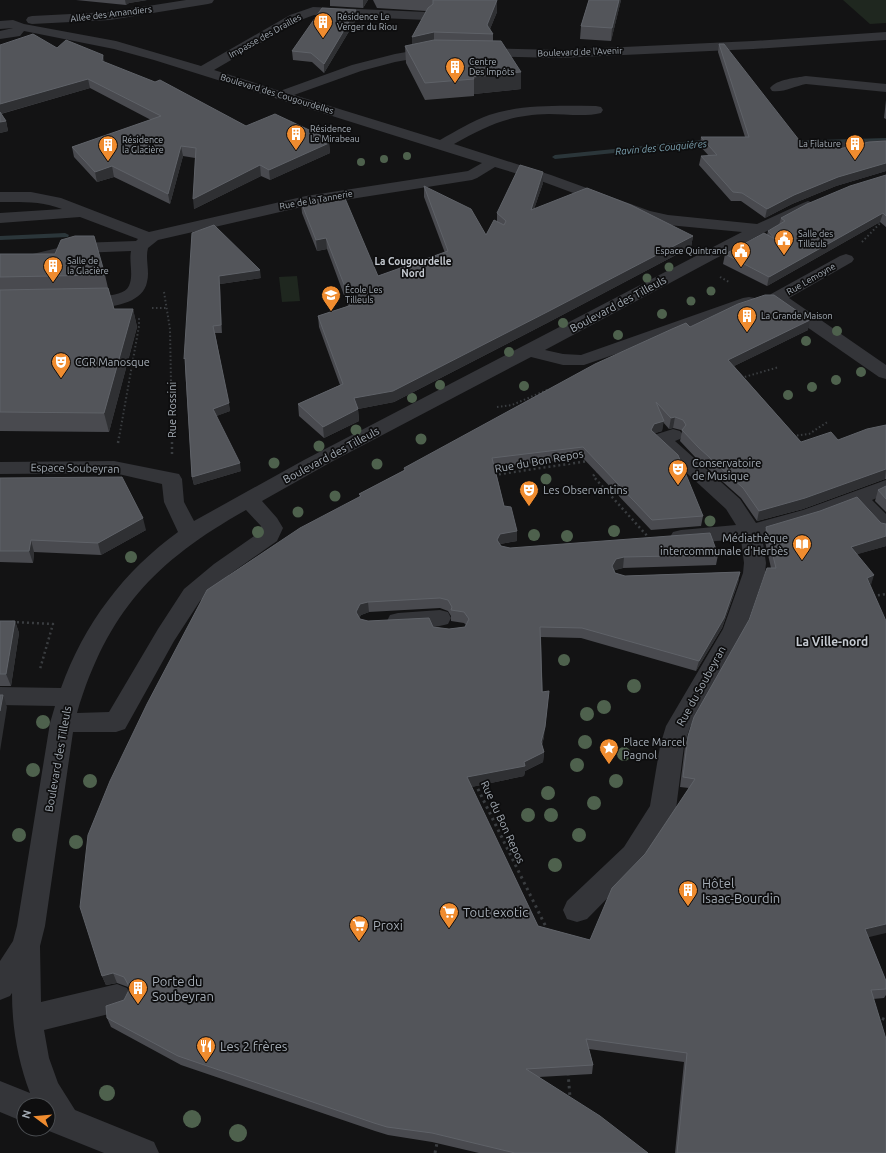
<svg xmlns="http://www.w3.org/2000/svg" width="886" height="1153" viewBox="0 0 886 1153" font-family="Ubuntu,sans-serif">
<rect width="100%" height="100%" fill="#131314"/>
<g fill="#1f271f">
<path d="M 843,0 L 886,0 L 886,23 L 870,24 Z"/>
<path d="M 297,276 L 300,301 L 282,302 L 279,277 Z"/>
</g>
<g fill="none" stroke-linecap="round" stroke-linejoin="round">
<g fill="#2b363a" fill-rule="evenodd">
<path d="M 886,138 L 886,142 L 786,145 L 783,143 L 786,141 Z"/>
<path d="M 703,140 L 713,141 L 716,143 L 713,145 L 703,144 L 555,159 L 552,157 L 555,155 Z"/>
<path d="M 65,233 L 69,235 L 68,237 L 0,240 L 0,236 Z"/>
</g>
<g stroke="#3a3d40" stroke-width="2" stroke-dasharray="1.5 2.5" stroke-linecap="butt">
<path d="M 862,242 L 886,217"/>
<path d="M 720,277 L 729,282"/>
<path d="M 164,292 L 170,329 L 172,438"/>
<path d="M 152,308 L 167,308"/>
<path d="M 741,378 L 779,367"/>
<path d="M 497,407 L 512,405 L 547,390"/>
<path d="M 793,436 L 809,434 L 829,421"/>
<path d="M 119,438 L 139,326 L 139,318"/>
</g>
<g stroke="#3a3d40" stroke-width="2.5" stroke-dasharray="2 3" stroke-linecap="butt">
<path d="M 172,437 L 172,455"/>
<path d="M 118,443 L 119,437"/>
<path d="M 598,471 L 593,476 L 650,539"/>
<path d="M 494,475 L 588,461"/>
<path d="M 873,596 L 886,594"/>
<path d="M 12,622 L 53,624 L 40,669"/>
</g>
<g stroke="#3a3d40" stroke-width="3" stroke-dasharray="2.5 4" stroke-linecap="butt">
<path d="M 475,783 L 547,929"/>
<path d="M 876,1016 L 886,1020"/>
<path d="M 568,1073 L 570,1097"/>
<path d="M 435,1153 L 437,1143"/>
</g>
<g fill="#343539" fill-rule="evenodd">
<path d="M 186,0 L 214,0 L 212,3 L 208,4 L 110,20 L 32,24 L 28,23 L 26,20 L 28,17 L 32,16 L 110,12 Z"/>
<path d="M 313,7 L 426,12 L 430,13 L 432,16 L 430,19 L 426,20 L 314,15 L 298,21 L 214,70 L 280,91 L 352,65 L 395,54 L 435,47 L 440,48 L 441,51 L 440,54 L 395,62 L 361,71 L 294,95 L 440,140 C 456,131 472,121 489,115 C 524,104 560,106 596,106 L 601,107 L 603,110 L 601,113 C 585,117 565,114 549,114 C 508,115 488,125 454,144 L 551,175 L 650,211 L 668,215 L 757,224 L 803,203 L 808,201 L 813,203 L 816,206 L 813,209 L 765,232 L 545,350 L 563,354 L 581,355 L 743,298 L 749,297 L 755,298 L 758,302 L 755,306 L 584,365 L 563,365 L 531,357 L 333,461 L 262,501 L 277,518 L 283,528 L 277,541 L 230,574 L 200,601 L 174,641 L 125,729 L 116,732 L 73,732 L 45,926 L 40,946 L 41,1002 L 117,984 L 127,988 L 132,998 L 127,1008 L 117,1012 L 44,1030 L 49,1058 L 58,1083 L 75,1110 L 154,1142 L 159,1153 L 104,1153 L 44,1129 L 48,1129 L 48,1105 L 24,1105 L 24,1122 L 0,1112 L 0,1081 L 30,1093 C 18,1061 12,1028 12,993 L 10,996 L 0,1000 L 0,961 L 13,941 L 17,926 L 50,723 L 55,706 L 0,705 L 0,687 L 61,688 C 84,624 124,571 178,532 L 164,502 L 162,484 L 114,473 L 0,474 L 0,462 L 114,461 L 179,474 L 182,479 L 184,502 L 194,521 L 304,460 L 742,232 L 668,225 L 638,217 L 541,181 L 495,167 L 477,178 L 472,180 L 306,206 L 158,240 L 148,248 C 145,259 150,271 147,282 C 142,308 96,310 76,305 L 73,301 L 76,297 C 90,294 126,301 130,283 C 133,273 129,261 131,251 L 79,253 L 20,267 L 0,269 L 0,259 L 20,257 L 79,243 L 136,241 L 138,239 L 80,217 L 0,223 L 0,213 L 62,209 C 42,201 21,202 0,202 L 0,192 L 31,192 L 61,198 L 149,232 L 306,196 L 468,171 L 482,163 L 154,60 L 114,49 L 24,31 L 20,36 L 0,39 L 0,31 L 13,28 L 0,29 L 0,21 L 13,20 L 24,24 L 116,41 L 201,66 L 290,15 ZM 246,510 L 261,526 L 260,532 L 214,564 L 184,589 L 158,629 L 109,712 L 77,713 C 107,612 155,561 246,510 Z"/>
<path d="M 886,32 L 886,40 L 753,49 L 559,58 L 480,56 L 475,55 L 474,52 L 475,49 L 480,48 L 559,50 L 753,41 Z"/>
<path d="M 806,76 L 886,84 L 886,92 L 806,84 C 795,86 783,93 772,91 L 770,88 C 777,79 796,78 806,76 Z"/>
<path d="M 886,140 L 886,148 L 806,152 L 801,151 L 799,148 L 801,145 L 806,144 Z"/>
<path d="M 846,254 L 852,256 L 854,259 L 852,262 L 789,298 L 886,365 L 886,379 L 879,377 L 771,302 L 768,298 L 771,294 L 840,256 Z"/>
<path d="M 673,429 L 680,431 L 683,435 L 680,439 L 675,441 L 740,499 L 756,523 L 803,510 L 886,480 L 886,494 L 872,500 L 886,514 L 886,534 L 879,532 L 854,506 L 817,520 L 762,536 L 766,563 L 765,573 L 745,630 L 690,727 L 684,746 L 676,809 L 642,863 L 587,919 L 577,922 L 567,919 L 563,910 L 567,901 L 624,847 L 650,806 L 660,746 L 666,726 L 723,629 L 743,573 L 744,563 L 741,539 L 681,544 L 673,542 L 670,537 L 673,532 L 681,530 L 736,525 L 726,509 L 654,443 L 651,439 L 654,435 Z"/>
<path d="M 440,610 L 448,612 L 451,618 L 448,624 C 433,628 405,631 390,627 L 387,621 L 390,615 L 398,613 Z"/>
</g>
</g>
<g fill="#4e614d">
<circle cx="407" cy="156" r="4"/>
<circle cx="384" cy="159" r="4"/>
<circle cx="361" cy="162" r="4"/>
<circle cx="669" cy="267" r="4.5"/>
<circle cx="647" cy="278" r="4.5"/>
<circle cx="711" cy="291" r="4.5"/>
<circle cx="691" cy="301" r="4.5"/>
<circle cx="662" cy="314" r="5"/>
<circle cx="563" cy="323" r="5"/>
<circle cx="837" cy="331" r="5"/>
<circle cx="618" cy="335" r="5"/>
<circle cx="806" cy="341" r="5"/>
<circle cx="509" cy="352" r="5"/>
<circle cx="861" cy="372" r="5"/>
<circle cx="836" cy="380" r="5"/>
<circle cx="440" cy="385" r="5"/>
<circle cx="524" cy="386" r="5"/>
<circle cx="812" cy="387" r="5"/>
<circle cx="788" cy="395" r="5"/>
<circle cx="412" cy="398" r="5"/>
<circle cx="356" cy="430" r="5.5"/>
<circle cx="421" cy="439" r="5.5"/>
<circle cx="319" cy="446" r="5.5"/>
<circle cx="274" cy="463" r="5.5"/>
<circle cx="377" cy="464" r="5.5"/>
<circle cx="546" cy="479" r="5.5"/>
<circle cx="335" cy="496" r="5.5"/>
<circle cx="298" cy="512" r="5.5"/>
<circle cx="710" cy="521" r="5.5"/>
<circle cx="614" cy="531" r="6"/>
<circle cx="258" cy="532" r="6"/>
<circle cx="534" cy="535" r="6"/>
<circle cx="567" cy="536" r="6"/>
<circle cx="131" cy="557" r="6"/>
<circle cx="564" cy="660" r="6"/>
<circle cx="634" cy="686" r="7"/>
<circle cx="604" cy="707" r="7"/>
<circle cx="587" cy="714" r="7"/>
<circle cx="43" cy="722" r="7"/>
<circle cx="585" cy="742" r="7"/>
<circle cx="624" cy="754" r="7"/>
<circle cx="577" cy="765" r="7"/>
<circle cx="33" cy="770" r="7"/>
<circle cx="90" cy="781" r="7"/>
<circle cx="616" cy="781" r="7"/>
<circle cx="548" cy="793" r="7"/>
<circle cx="594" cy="803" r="7"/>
<circle cx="528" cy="815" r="7"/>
<circle cx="551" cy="815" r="7"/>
<circle cx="19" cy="835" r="7"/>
<circle cx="579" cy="835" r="7"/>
<circle cx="76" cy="842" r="7"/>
<circle cx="555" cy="865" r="7"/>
<circle cx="107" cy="1093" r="8"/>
<circle cx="192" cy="1119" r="9"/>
<circle cx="238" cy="1133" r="9"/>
</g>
<g fill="#494a4f" fill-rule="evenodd">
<path d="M 76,0 L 147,0 L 129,3 L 126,5 Z"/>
<path d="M 330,0 L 368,0 L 363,8 L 330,6 Z"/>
<path d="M 373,0 L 497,0 L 497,12 L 490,29 L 493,34 L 493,41 L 521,89 L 474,94 L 474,96 L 425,100 L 406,63 L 405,46 L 412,45 L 426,11 L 377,8 Z"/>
<path d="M 589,0 L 621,0 L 611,41 L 580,39 L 581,26 Z"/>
<path d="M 357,18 L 324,73 L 312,62 L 293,60 L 292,51 Z"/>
<path d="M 719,44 L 801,144 L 805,148 L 839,149 L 886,141 L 886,171 L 836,186 L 792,204 L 765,218 L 741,201 L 731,201 L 699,165 L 701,156 L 709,156 L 700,146 L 701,137 L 745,137 L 718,52 Z"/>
<path d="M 0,45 L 57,48 L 104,62 L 246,126 L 324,137 L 324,141 L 329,143 L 330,153 L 270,180 L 261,176 L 194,209 L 195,158 L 183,156 L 170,204 L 114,177 L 97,182 L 74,157 L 72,147 L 151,120 L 90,88 L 1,114 L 6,121 L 8,131 L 0,133 Z"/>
<path d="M 886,100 L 886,119 L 884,118 Z"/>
<path d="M 886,175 L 886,227 L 880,222 L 767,286 L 723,264 L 725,254 L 767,235 L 768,231 L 779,225 L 781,218 Z"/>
<path d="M 543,183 L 534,209 L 693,236 L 691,247 L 549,322 L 394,402 L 358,409 L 359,421 L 324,438 L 299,416 L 298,404 L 340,385 L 319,327 L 318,316 L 348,306 L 327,249 L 317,251 L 302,213 L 301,202 L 378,276 L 445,253 L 424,197 L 424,186 L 486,235 L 497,222 L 497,213 Z"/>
<path d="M 192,233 L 261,278 L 220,284 L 222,333 L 215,333 L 230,411 L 216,416 L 241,471 L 194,485 L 192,477 L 185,367 Z"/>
<path d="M 0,254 L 55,254 L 105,275 L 108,288 L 114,309 L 133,309 L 137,327 L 109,432 L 0,431 Z"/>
<path d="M 690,327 L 808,330 L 734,366 L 801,442 L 838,440 L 886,425 L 886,479 L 885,479 L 803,509 L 757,521 L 741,498 L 696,458 L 680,441 L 682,431 L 681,430 L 673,428 L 669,429 L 663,422 L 662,431 L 655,433 L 703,516 L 701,526 L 651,530 L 582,457 L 495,468 L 504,506 L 517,541 L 500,544 L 501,546 L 510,548 L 718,555 L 716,565 L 623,568 L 615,570 L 614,571 L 615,573 L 625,576 L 740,572 L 738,583 L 722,628 L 696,671 L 581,638 L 541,637 L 544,737 L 542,745 L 544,752 L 543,762 L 525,771 L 524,776 L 471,787 L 538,926 L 590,940 L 645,854 L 689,788 L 680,787 L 685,746 L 688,736 L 749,620 L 771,568 L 764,537 L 766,527 L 886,546 L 857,554 L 870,585 L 868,937 L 886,981 L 886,995 L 884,998 L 873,999 L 886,1153 L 675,1153 L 684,1062 L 589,1049 L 593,1065 L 592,1074 L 539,1077 L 648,1153 L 479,1153 L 432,1142 L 388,1135 L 375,1131 L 181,1065 L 111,1027 L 107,1018 L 124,1000 L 129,990 L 128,987 L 117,983 L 106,985 L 102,976 L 360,496 L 359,494 L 405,470 L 404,468 ZM 440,608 L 448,611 L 451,616 L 451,621 L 464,623 L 466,625 L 465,627 L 449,629 L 433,627 L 368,621 L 360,619 L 359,618 L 361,615 L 369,612 Z"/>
<path d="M 0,478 L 146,530 L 101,555 L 34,552 L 33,563 L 0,562 Z"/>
<path d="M 886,486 L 886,512 L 875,501 L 878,490 Z"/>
<path d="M 0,621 L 15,621 L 19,633 L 11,686 L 0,686 Z"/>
</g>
<g fill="#2f3033">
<path d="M 125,0 L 147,0 L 129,3 L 126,5 Z"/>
<path d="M 363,0 L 368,0 L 363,8 Z"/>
<path d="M 497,0 L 497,12 L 488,34 L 487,25 Z"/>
<path d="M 619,0 L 621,0 L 611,41 L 612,28 Z"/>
<path d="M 356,10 L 357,18 L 324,73 L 324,64 Z"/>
<path d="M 434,32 L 434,46 L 412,50 L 412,37 Z"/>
<path d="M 103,55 L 105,64 L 102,61 Z"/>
<path d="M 521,72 L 521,89 L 474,94 L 474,79 L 473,77 Z"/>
<path d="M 88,79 L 90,88 L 0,114 L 0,104 Z"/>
<path d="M 6,121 L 8,131 L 0,133 L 0,122 Z"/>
<path d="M 324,137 L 324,145 L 329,143 L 330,153 L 270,180 L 269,170 Z"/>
<path d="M 181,146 L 183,156 L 170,204 L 168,194 Z"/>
<path d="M 886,163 L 886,171 L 836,186 L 792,204 L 765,218 L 767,209 L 794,195 L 838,177 Z"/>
<path d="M 260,165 L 261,176 L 194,209 L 193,199 Z"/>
<path d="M 112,166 L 114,177 L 97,182 L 95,172 Z"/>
<path d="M 543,172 L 543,183 L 530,221 L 531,210 Z"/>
<path d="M 883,213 L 880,222 L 767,286 L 769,277 Z"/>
<path d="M 693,236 L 691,247 L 549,322 L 394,402 L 358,409 L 359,421 L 324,438 L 323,427 L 354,398 Z"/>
<path d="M 326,238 L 327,249 L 317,251 L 316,240 Z"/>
<path d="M 260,270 L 261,278 L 220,284 L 222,333 L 221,325 L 219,276 Z"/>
<path d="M 133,309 L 137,327 L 109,432 L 104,413 Z"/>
<path d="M 810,320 L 808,330 L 726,370 L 728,360 Z"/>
<path d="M 229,403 L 230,411 L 214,417 L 213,409 Z"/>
<path d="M 675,417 L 673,428 L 669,429 L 671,418 Z"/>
<path d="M 664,421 L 662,431 L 653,434 L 651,430 L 654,424 Z"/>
<path d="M 240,463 L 241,471 L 194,485 L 192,477 Z"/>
<path d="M 886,469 L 885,479 L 803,509 L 757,521 L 759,511 Z"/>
<path d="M 143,518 L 146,530 L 101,555 L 98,543 Z"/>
<path d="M 517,531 L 517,541 L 500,544 L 497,540 L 500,534 Z"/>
<path d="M 886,536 L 886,546 L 848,557 L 851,547 Z"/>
<path d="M 31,540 L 34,552 L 33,563 L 29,551 Z"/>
<path d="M 624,557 L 623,568 L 615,570 L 611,576 L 612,566 L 616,559 Z"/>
<path d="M 740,572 L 738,583 L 722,628 L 696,671 L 699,661 Z"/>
<path d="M 874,575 L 871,585 L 867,578 Z"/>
<path d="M 368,602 L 369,612 L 361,615 L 357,623 L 356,612 L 360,604 Z"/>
<path d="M 15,621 L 19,633 L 11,686 L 6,674 Z"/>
<path d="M 549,691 L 544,737 L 540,752 L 541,742 Z"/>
<path d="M 3,695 L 7,707 L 0,751 L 0,711 Z"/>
<path d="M 544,752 L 543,762 L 525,771 L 524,776 L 467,788 L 467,777 L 524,762 Z"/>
<path d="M 886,924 L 886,933 L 861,939 L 865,929 Z"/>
<path d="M 113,973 L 117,983 L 106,985 L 102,976 Z"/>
</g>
<g fill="#53555a" stroke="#5f6268" fill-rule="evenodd">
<path d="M 433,0 L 497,0 L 487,25 L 493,34 L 434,32 L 412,37 L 428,8 L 433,4 Z"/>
<path d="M 589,0 L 619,0 L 612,28 L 581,26 Z"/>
<path d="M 322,8 L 356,10 L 324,64 L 311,53 L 292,51 Z"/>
<path d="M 33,34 L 57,48 L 66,40 L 103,55 L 102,61 L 155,82 L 160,80 L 246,126 L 275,114 L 324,137 L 321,139 L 329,143 L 269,170 L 260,165 L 193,199 L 196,148 L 181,146 L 168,194 L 112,166 L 95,172 L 72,147 L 161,116 L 88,79 L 0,104 L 0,45 Z"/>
<path d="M 434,40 L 501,41 L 521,72 L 473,77 L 474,79 L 425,83 L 405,46 Z"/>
<path d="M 719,44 L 724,44 L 799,140 L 801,144 L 805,148 L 833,144 L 839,149 L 869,142 L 886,141 L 886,163 L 838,177 L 794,195 L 767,209 L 742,193 L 733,192 L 701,156 L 717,155 L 701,137 L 749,137 Z"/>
<path d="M 0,112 L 6,121 L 0,122 Z"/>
<path d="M 520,165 L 543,172 L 531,210 L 587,188 L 631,205 L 693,236 L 549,311 L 393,391 L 354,398 L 358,409 L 323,427 L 298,404 L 343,384 L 318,316 L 352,305 L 326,238 L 316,240 L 301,202 L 344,196 L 378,276 L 448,251 L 424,186 L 471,209 L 486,235 L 494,220 L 504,225 L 506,221 L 497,213 Z"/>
<path d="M 886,175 L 886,216 L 883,213 L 769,277 L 725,254 L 764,233 L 775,239 L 768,231 L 785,221 L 781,218 L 807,204 L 850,186 Z"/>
<path d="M 214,225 L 260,270 L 219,276 L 221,325 L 213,326 L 229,403 L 213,409 L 240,463 L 192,477 L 185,358 L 184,359 L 192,233 Z"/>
<path d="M 75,236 L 94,236 L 105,275 L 0,277 L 0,254 L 55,254 L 61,240 Z"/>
<path d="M 108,288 L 114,309 L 133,309 L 104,413 L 0,412 L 0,290 Z"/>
<path d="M 765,295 L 774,295 L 810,320 L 728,360 L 801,442 L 831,432 L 838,440 L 867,429 L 886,425 L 886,469 L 805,498 L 759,511 L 743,488 L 698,447 L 682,430 L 686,425 L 683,420 L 675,417 L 671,418 L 656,402 L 664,421 L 654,424 L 651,430 L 678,455 L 703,516 L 652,520 L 583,447 L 492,458 L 504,506 L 511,507 L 517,531 L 500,534 L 497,540 L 501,546 L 510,548 L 710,533 L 718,555 L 624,557 L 616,559 L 612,566 L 615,573 L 625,576 L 740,572 L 724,618 L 699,661 L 582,628 L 540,627 L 542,692 L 549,691 L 545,727 L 541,742 L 544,752 L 524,762 L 525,766 L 467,777 L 538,926 L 590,940 L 612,888 L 645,854 L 695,779 L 683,777 L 688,736 L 694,717 L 749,620 L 767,568 L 776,568 L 766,527 L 820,511 L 857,497 L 881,523 L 886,524 L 886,536 L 851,547 L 874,575 L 867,578 L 886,621 L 886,924 L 865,929 L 886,981 L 886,989 L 871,990 L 886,1039 L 886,1153 L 677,1153 L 687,1053 L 586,1039 L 593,1065 L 526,1069 L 600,1116 L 648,1153 L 515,1153 L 432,1133 L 387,1127 L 374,1123 L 178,1056 L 107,1018 L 106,1006 L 124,1000 L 130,988 L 124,977 L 113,973 L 102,976 L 80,907 L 88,835 L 110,781 L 147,704 L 207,590 L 300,528 L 361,496 L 359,494 L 405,470 L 404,468 L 595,364 L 672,329 L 686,323 L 690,327 L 738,304 ZM 440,598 L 448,600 L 452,607 L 451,610 L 464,612 L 469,619 L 465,627 L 449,629 L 433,627 L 429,618 L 368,621 L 360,619 L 356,612 L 360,604 L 368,602 Z"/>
<path d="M 122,477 L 143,518 L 98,543 L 31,540 L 29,551 L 0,551 L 0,478 Z"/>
<path d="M 886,486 L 886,499 L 878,490 Z"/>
<path d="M 0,621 L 15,621 L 6,674 L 0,674 Z"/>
<path d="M 0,695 L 3,695 L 0,711 Z"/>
</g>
<defs>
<g id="building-pin" transform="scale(1)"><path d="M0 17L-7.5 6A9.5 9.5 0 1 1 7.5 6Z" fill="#f08c2f" stroke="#0e0e0f"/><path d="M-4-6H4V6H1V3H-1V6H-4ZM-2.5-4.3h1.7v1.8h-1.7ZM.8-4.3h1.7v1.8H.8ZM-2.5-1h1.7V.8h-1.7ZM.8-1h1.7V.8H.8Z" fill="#fff"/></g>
<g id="civic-pin" transform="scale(1)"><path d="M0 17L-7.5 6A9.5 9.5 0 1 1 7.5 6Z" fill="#f08c2f" stroke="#0e0e0f"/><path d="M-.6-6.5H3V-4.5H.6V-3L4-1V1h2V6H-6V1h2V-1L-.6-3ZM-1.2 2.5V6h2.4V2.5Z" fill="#fff"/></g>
<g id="school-pin" transform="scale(1)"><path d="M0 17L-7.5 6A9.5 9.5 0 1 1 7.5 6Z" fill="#f08c2f" stroke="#0e0e0f"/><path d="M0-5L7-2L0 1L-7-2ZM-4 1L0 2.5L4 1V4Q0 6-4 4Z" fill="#fff"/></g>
<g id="theatre-pin" transform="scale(1)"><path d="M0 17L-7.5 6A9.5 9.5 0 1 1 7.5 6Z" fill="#f08c2f" stroke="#0e0e0f"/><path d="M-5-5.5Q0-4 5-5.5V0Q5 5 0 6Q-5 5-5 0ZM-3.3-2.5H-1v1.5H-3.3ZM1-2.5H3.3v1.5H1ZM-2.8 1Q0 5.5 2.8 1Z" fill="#fff"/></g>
<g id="library-pin" transform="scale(1)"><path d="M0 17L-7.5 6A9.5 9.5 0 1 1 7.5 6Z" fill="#f08c2f" stroke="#0e0e0f"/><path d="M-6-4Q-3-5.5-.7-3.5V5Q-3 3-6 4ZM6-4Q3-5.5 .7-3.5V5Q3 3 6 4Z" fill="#fff"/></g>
<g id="sight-pin" transform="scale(1)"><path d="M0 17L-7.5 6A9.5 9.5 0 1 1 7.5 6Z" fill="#f08c2f" stroke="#0e0e0f"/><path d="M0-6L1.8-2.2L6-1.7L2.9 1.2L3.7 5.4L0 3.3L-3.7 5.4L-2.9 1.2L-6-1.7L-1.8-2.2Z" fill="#fff"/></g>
<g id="supermarket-pin" transform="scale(1)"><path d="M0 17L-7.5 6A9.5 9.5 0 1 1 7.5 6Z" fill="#f08c2f" stroke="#0e0e0f"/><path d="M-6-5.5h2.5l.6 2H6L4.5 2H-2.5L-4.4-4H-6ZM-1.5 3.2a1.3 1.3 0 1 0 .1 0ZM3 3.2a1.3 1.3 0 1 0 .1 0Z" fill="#fff"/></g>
<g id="restaurant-pin" transform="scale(1)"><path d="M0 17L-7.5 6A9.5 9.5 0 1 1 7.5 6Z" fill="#f08c2f" stroke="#0e0e0f"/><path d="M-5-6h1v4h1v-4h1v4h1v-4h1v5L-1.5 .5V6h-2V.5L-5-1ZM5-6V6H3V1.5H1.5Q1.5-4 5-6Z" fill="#fff"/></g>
</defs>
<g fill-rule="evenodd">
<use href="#building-pin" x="323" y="22"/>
<use href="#building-pin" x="455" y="67"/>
<use href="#building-pin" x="296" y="134"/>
<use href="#building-pin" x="855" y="144"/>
<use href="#building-pin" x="108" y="145"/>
<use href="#civic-pin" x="784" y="239"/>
<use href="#civic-pin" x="741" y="251"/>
<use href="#building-pin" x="53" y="266"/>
<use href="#school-pin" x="331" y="295"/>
<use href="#building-pin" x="747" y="316"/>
<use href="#theatre-pin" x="61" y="362"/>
<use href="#theatre-pin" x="678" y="469"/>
<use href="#theatre-pin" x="529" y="490"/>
<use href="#library-pin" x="802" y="544"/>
<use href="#sight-pin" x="609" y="748"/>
<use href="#building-pin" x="688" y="890"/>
<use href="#supermarket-pin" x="449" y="912"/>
<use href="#supermarket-pin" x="359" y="925"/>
<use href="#building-pin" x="138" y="988"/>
<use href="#restaurant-pin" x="206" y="1046"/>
</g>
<g text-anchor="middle" stroke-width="3.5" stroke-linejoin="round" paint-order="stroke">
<g font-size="9" fill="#a4acb5" stroke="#0e0e0f">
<text transform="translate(111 14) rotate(-7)" y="3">Allée des Amandiers</text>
<text transform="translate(265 36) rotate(-29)" y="3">Impasse des Drailles</text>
<text transform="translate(580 52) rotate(-2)" y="3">Boulevard de l'Avenir</text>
<text transform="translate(277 94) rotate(17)" y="3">Boulevard des Cougourdelles</text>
<text transform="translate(316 200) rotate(-10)" y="3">Rue de la Tannerie</text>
<text transform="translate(811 279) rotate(-30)" y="3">Rue Lemoyne</text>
</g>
<g font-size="9" fill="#a4acb5" stroke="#0e0e0f" text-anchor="start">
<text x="337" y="20">Résidence Le<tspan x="337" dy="10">Verger du Riou</tspan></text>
<text x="469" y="65">Centre<tspan x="469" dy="10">Des Impôts</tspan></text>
<text x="310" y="132">Résidence<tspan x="310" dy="10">Le Mirabeau</tspan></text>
<text x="122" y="143">Résidence<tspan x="122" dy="10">la Glacière</tspan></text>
<text x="841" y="147" text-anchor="end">La Filature</text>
<text x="798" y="237">Salle des<tspan x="798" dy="10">Tilleuls</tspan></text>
<text x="727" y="254" text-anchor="end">Espace Quintrand</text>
<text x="67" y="264">Salle de<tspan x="67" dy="10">la Glacière</tspan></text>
<text x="345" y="293">École Les<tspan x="345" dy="10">Tilleuls</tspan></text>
<text x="761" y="319">La Grande Maison</text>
</g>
<g font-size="10" font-style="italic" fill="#7ba1b0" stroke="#0e0e0f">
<text transform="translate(661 147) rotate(-5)" y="4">Ravin des Couquiéres</text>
</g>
<g font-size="10" font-weight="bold" fill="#c5cad1" stroke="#0e0e0f">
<text x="413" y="265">La Cougourdelle<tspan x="413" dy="12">Nord</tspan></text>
</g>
<g font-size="11" fill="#a4acb5" stroke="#0e0e0f">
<text transform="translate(618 304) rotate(-28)" y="4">Boulevard des Tilleuls</text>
<text transform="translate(172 410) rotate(-90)" y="4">Rue Rossini</text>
<text transform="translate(331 455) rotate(-28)" y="4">Boulevard des Tilleuls</text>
<text transform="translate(539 461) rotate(-10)" y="4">Rue du Bon Repos</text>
<text transform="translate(75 468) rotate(1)" y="4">Espace Soubeyran</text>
<text transform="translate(701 686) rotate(-61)" y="4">Rue du Soubeyran</text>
<text transform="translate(58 759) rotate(-80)" y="4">Boulevard des Tilleuls</text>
<text transform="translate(503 822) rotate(65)" y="4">Rue du Bon Repos</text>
</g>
<g font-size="11" fill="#a4acb5" stroke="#0e0e0f" text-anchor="start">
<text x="75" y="366">CGR Manosque</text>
<text x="692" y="467">Conservatoire<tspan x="692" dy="13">de Musique</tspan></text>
<text x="543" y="494">Les Observantins</text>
<text x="788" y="542" text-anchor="end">Médiathèque<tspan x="788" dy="13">intercommunale d'Herbès</tspan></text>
<text x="623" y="746">Place Marcel<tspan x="623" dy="13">Pagnol</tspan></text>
</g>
<g font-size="12" font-weight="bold" fill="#c5cad1" stroke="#0e0e0f">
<text x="832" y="646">La Ville-nord</text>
</g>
<g font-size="13" fill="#a4acb5" stroke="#0e0e0f" text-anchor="start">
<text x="702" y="888">Hôtel<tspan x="702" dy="15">Isaac-Bourdin</tspan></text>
<text x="463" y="917">Tout exotic</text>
<text x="373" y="930">Proxi</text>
<text x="152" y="986">Porte du<tspan x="152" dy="15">Soubeyran</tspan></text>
<text x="220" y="1051">Les 2 frères</text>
</g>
</g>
<g transform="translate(36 1117) rotate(286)"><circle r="19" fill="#0e0e0f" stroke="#4a4d51"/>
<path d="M0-3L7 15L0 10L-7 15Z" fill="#f08c2f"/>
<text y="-6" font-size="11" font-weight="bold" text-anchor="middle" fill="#a4acb5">N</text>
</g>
</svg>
